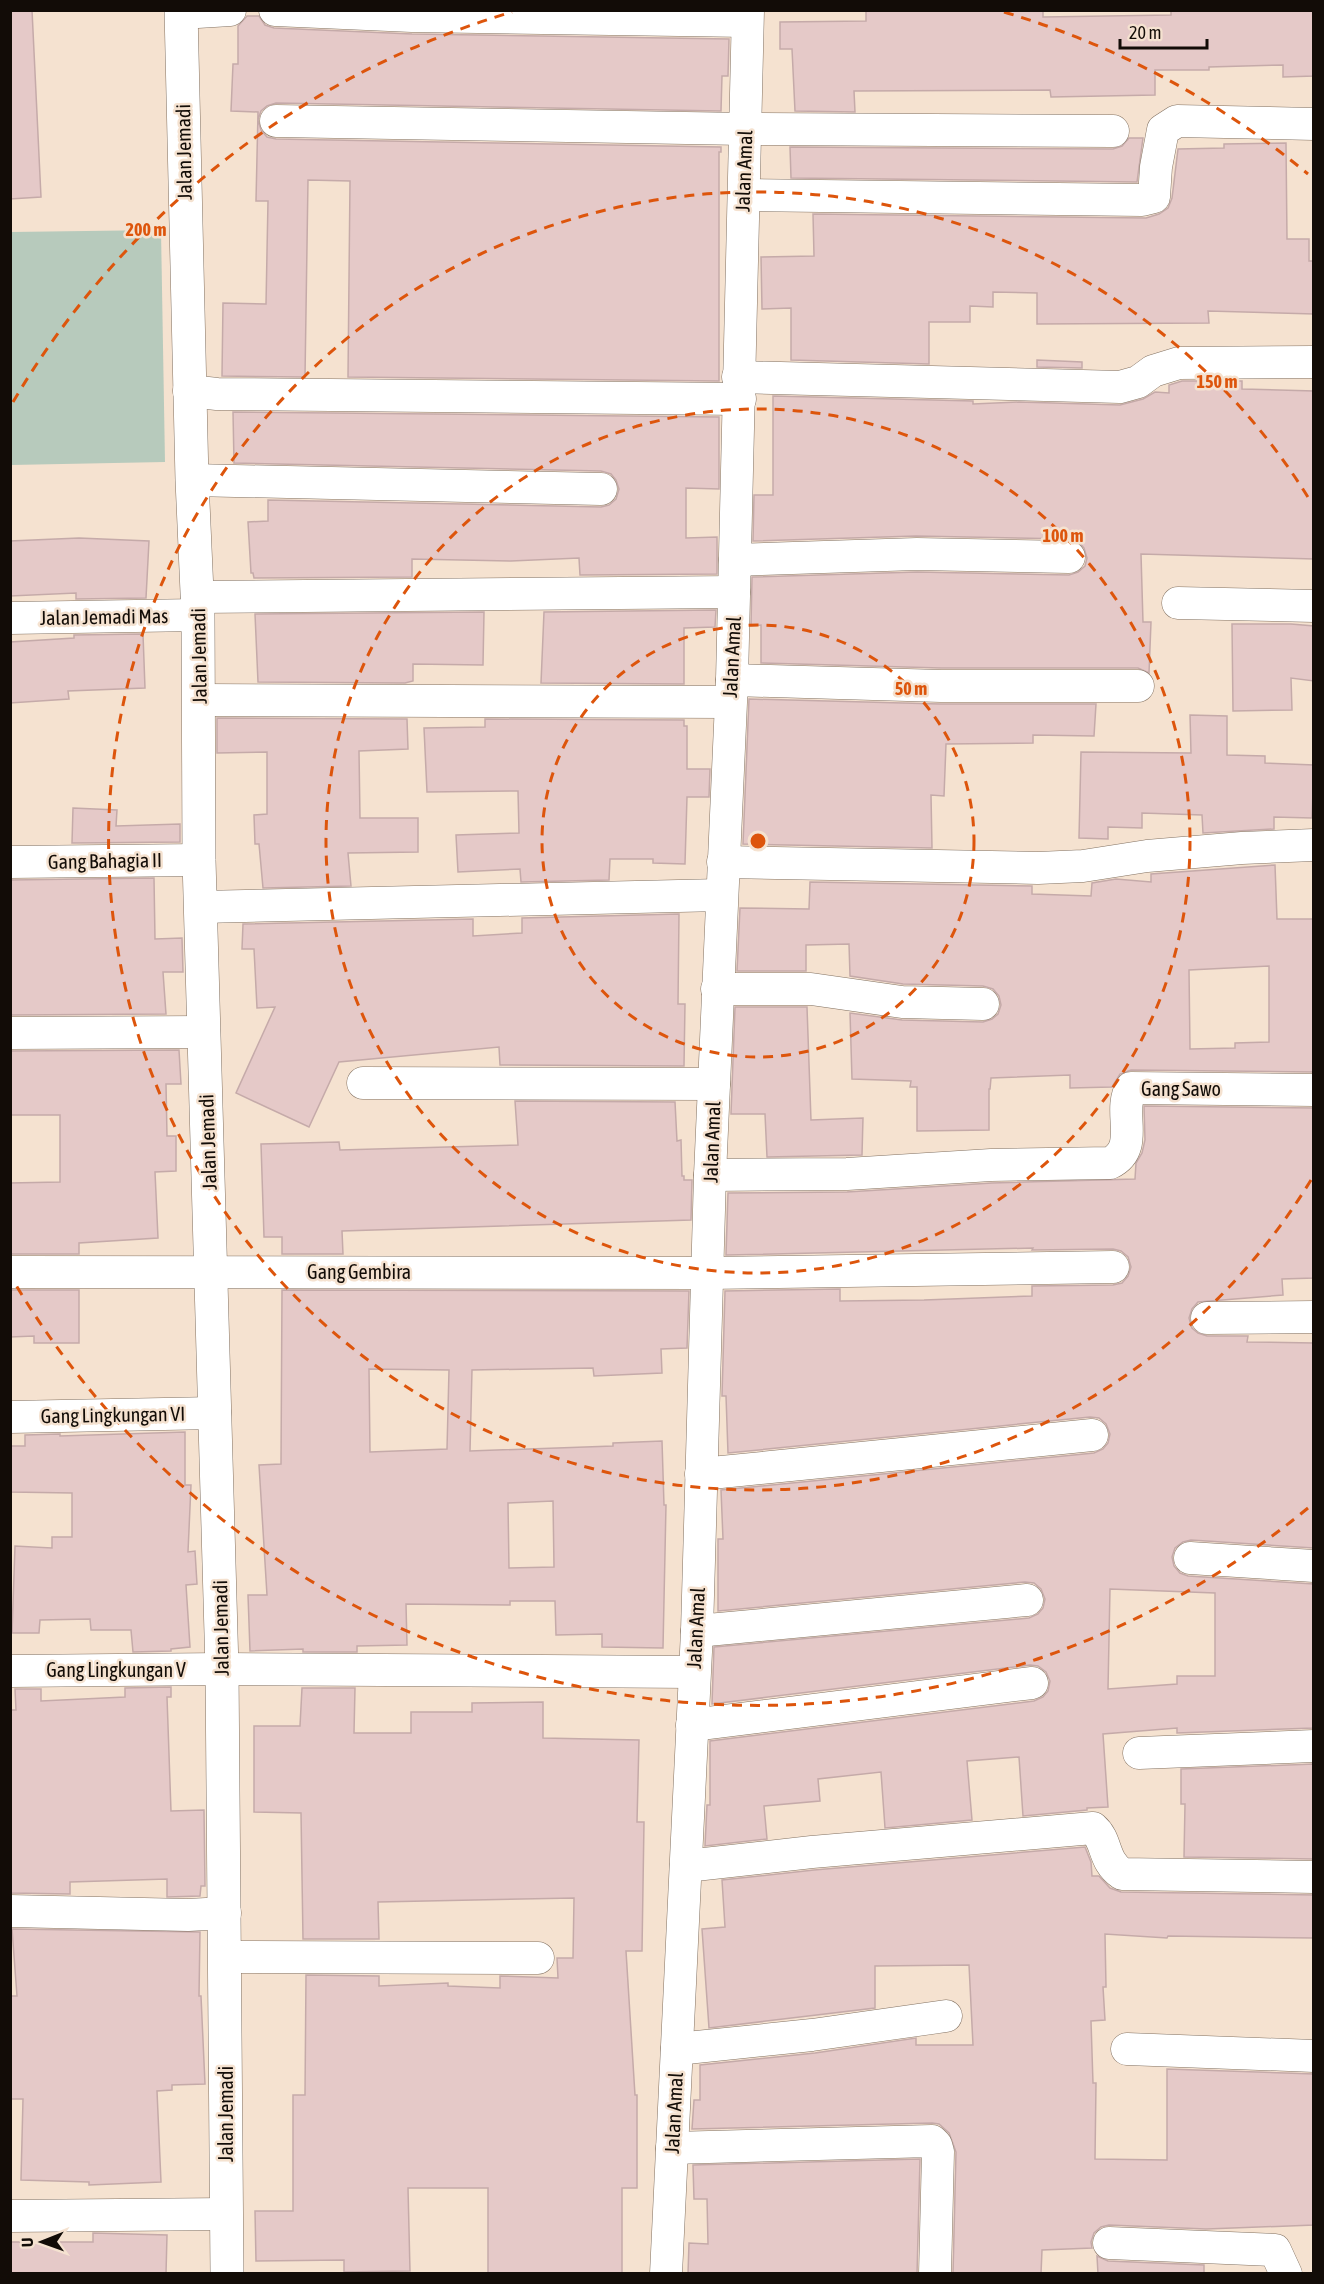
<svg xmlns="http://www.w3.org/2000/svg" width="1324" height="2284" viewBox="0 0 1324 2284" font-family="'Asap Condensed',sans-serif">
<rect width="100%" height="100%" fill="#f5e2d0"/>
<path fill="#b7cabc" d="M 161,230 L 165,462 L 11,465 L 11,232 Z"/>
<g fill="#e5c9c8" stroke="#c5aaa9" stroke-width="1.5" fill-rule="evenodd">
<path d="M 10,10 L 32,10 L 41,197 L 10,199 Z"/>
<path d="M 1171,10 L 1314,10 L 1314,76 L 1283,77 L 1283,65 L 1209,67 L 1209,70 L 1155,70 L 1155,95 L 1051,97 L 1050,90 L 854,91 L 855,112 L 795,111 L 792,49 L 780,49 L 780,22 L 866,21 L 866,11 L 1043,11 L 1043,17 L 1171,15 Z"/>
<path d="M 247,16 L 259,16 L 265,25 L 274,28 L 412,34 L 729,39 L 728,76 L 722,76 L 721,111 L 276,103 L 267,106 L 261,111 L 258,120 L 261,130 L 267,137 L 276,139 L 721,147 L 721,152 L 719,152 L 719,381 L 348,377 L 350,181 L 308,180 L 305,377 L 222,376 L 223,303 L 266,304 L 268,201 L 256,201 L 258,112 L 231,111 L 233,64 L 238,64 L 238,26 Z"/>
<path d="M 1129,138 L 1143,138 L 1137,182 L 791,178 L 790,147 L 1113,149 L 1122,146 Z"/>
<path d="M 1286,143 L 1287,239 L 1309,239 L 1309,261 L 1314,261 L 1314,314 L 1208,311 L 1209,323 L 1037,324 L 1037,293 L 993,292 L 993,307 L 970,306 L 970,322 L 929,322 L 929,364 L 791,360 L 791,308 L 762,309 L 761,257 L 814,256 L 813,214 L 1146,218 L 1159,214 L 1168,208 L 1172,198 L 1178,149 L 1224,148 L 1224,144 Z"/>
<path d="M 1037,360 L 1082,362 L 1082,368 L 1037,367 Z"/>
<path d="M 1182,381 L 1242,381 L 1242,389 L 1314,391 L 1314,559 L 1141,554 L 1143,622 L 1151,622 L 1149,673 L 1138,668 L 941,668 L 761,663 L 761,625 L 751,626 L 752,577 L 917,572 L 1069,575 L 1078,572 L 1085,566 L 1087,558 L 1084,548 L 1078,541 L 1069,539 L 916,536 L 753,541 L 754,495 L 773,495 L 773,396 L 973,401 L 973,404 L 1019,402 L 1120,405 L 1143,399 L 1155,392 L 1169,393 L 1169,385 Z"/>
<path d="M 233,412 L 719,417 L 719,489 L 686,488 L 686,538 L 717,537 L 717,574 L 580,575 L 579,558 L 511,561 L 412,559 L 412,577 L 254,578 L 253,573 L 251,573 L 248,522 L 268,521 L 268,500 L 601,507 L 609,505 L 616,499 L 619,489 L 616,480 L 611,474 L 601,471 L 234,463 Z"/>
<path d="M 79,538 L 149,541 L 146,598 L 76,599 L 76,593 L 10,596 L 10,541 Z"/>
<path d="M 716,610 L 715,627 L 684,628 L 684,684 L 541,683 L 544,612 Z"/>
<path d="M 484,612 L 483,665 L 413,664 L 413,681 L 405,683 L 258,682 L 255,614 Z"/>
<path d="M 1232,624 L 1291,624 L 1314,626 L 1314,681 L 1291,678 L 1292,710 L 1233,711 Z"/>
<path d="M 143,634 L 145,688 L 68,691 L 69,699 L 10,703 L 10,642 L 74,638 L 74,635 Z"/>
<path d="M 749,699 L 940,704 L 1096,704 L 1094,736 L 1033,735 L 1033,743 L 946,744 L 944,796 L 931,795 L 932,848 L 743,844 Z"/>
<path d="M 1190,715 L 1227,716 L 1227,755 L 1265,756 L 1265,763 L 1314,765 L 1312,818 L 1274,817 L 1274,829 L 1203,833 L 1202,815 L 1142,813 L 1142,828 L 1108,827 L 1108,839 L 1079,838 L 1081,752 L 1191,753 Z"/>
<path d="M 217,718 L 407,719 L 408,749 L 359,751 L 360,818 L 418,818 L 418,852 L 348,853 L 351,886 L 263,888 L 259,844 L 255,844 L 254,815 L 267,814 L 267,752 L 217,753 Z"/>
<path d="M 485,719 L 684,720 L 684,726 L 687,726 L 687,769 L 710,769 L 709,797 L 687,797 L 685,864 L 653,863 L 653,859 L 610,859 L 609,880 L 521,882 L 520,869 L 458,872 L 456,835 L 519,833 L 518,791 L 427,792 L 424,728 L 485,727 Z"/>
<path d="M 73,808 L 117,810 L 116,826 L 180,824 L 180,842 L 72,843 Z"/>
<path d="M 1275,865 L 1277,919 L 1314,919 L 1314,1072 L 1131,1070 L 1120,1074 L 1112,1087 L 1070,1088 L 1070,1075 L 991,1078 L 990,1089 L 989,1089 L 989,1130 L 917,1131 L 917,1087 L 910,1087 L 911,1081 L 852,1079 L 850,1013 L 902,1020 L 983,1022 L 992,1019 L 998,1014 L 1001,1005 L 999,996 L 993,989 L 983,986 L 903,984 L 850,976 L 849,944 L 806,945 L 806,971 L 737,971 L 740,908 L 809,909 L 810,882 L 1032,886 L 1032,894 L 1091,896 L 1092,883 L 1116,879 L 1151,882 L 1151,874 ZM 1269,966 L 1269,1042 L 1235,1043 L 1235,1048 L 1190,1049 L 1189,970 Z"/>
<path d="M 154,878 L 155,939 L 182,938 L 183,972 L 163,972 L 166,1014 L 10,1015 L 10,880 Z"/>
<path d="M 679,914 L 678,1004 L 685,1004 L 684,1066 L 500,1065 L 499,1047 L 339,1062 L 309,1127 L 236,1093 L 275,1007 L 257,1008 L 254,949 L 242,949 L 243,924 L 473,919 L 473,936 L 522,933 L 522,918 Z"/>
<path d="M 735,1007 L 807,1007 L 811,1120 L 863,1118 L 862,1155 L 767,1157 L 765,1114 L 731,1114 Z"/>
<path d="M 179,1050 L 181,1084 L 166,1084 L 167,1136 L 176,1136 L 176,1171 L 155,1172 L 158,1238 L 79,1243 L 79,1254 L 10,1254 L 10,1183 L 60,1182 L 60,1115 L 10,1115 L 10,1051 Z"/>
<path d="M 515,1101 L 675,1102 L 677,1141 L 681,1140 L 682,1176 L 684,1176 L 684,1180 L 692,1180 L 691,1220 L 342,1231 L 343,1254 L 282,1254 L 282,1237 L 264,1237 L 261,1144 L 339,1142 L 340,1150 L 518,1145 Z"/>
<path d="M 1144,1106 L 1314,1108 L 1314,1278 L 1282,1279 L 1283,1295 L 1198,1302 L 1192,1309 L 1189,1318 L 1192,1328 L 1198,1333 L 1207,1336 L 1248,1336 L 1247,1342 L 1314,1343 L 1314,1548 L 1191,1540 L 1183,1542 L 1175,1548 L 1172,1557 L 1174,1566 L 1180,1573 L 1188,1576 L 1314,1584 L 1314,1728 L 1177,1733 L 1177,1728 L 1103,1734 L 1108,1807 L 1087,1808 L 1087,1810 L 1023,1816 L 1019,1757 L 967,1761 L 972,1820 L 885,1828 L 881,1772 L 818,1779 L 820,1801 L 764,1806 L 767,1839 L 705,1846 L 707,1805 L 710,1805 L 710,1741 L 1034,1701 L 1043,1697 L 1048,1691 L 1050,1681 L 1046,1672 L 1038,1666 L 1030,1665 L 712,1704 L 714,1647 L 1029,1618 L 1038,1614 L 1043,1608 L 1045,1599 L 1041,1589 L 1034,1583 L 1025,1582 L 718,1611 L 718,1539 L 723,1539 L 721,1490 L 1094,1453 L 1103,1449 L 1108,1443 L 1110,1434 L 1106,1424 L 1099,1418 L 1090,1417 L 728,1453 L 726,1396 L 722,1396 L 725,1291 L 840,1289 L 840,1301 L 924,1300 L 1032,1296 L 1032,1286 L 1113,1285 L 1122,1283 L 1128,1276 L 1131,1267 L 1128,1257 L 1121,1251 L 1113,1249 L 1032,1250 L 1033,1248 L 726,1255 L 728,1193 L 847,1192 L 992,1183 L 1135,1179 L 1136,1163 L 1142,1153 L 1145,1140 ZM 1110,1589 L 1215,1593 L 1215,1676 L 1177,1676 L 1177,1684 L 1108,1689 Z"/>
<path d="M 10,1290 L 79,1290 L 79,1343 L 34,1343 L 34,1336 L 10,1337 Z"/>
<path d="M 282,1290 L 689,1291 L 687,1348 L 661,1349 L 662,1373 L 594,1376 L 593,1368 L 472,1370 L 470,1451 L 613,1446 L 613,1443 L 662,1441 L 664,1505 L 666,1505 L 663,1648 L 602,1647 L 602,1634 L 556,1635 L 555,1601 L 510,1601 L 510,1605 L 406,1604 L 407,1645 L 357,1646 L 357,1652 L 303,1652 L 303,1649 L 250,1651 L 248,1595 L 267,1595 L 259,1465 L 281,1464 ZM 369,1369 L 449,1370 L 447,1449 L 370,1452 ZM 553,1501 L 554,1567 L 509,1568 L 508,1503 Z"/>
<path d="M 185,1432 L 185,1485 L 191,1485 L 188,1552 L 195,1551 L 197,1584 L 186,1585 L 190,1647 L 171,1649 L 171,1651 L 133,1652 L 131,1630 L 91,1630 L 90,1619 L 40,1620 L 39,1633 L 12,1633 L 15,1546 L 52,1548 L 52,1537 L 72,1537 L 72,1493 L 10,1492 L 10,1446 L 25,1446 L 25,1435 L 60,1434 L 60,1436 Z"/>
<path d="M 171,1687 L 171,1697 L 167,1697 L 171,1811 L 204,1810 L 205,1886 L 201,1886 L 200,1896 L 167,1897 L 167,1879 L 70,1882 L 70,1894 L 11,1893 L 10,1710 L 16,1710 L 15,1689 L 41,1689 L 41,1701 L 125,1697 L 125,1688 Z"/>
<path d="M 302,1688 L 355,1688 L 354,1733 L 411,1733 L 411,1712 L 472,1712 L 472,1703 L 543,1702 L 543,1738 L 639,1740 L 637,1822 L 644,1822 L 642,1951 L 626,1951 L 635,2095 L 637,2095 L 637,2188 L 622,2188 L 622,2274 L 488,2274 L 488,2188 L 408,2188 L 410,2271 L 344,2272 L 344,2260 L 256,2261 L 255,2211 L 293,2211 L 293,2095 L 305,2095 L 306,1975 L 379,1976 L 379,1986 L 448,1983 L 448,1986 L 500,1988 L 500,1976 L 558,1978 L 557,1958 L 573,1958 L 574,1898 L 378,1902 L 379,1939 L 303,1939 L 301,1813 L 254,1812 L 254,1726 L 300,1726 Z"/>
<path d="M 1314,1764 L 1314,1859 L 1184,1857 L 1185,1804 L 1181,1804 L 1181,1769 Z"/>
<path d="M 1085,1847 L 1091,1862 L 1092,1876 L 1099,1876 L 1110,1888 L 1121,1892 L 1314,1895 L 1314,1938 L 1168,1936 L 1167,1938 L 1105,1934 L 1106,1987 L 1103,1987 L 1105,2020 L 1091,2021 L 1093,2083 L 1096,2083 L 1095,2159 L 1167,2160 L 1167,2069 L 1314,2074 L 1314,2225 L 1206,2229 L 1109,2225 L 1101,2227 L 1094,2233 L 1091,2242 L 1092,2248 L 1042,2250 L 1041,2274 L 953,2274 L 956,2152 L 949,2133 L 939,2124 L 932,2123 L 692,2129 L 694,2100 L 700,2100 L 700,2065 L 815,2053 L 916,2038 L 916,2045 L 973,2045 L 969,1965 L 875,1966 L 875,2008 L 709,2028 L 702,1929 L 725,1927 L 722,1880 L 814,1870 Z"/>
<path d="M 12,1929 L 200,1932 L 199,1996 L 201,1996 L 205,2084 L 172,2085 L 172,2090 L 157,2091 L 161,2182 L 89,2185 L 89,2182 L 21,2180 L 23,2099 L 10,2099 L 10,1996 L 17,1996 Z"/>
<path d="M 920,2159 L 917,2274 L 688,2274 L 689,2243 L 708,2244 L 707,2199 L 694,2199 L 693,2165 Z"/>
<path d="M 93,2233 L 167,2235 L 166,2274 L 10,2274 L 10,2242 L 93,2242 Z"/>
<path d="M 1097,2256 L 1108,2261 L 1204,2265 L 1204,2274 L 1098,2274 Z"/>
</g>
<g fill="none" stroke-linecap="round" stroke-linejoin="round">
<g stroke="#837262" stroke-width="33">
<g id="minor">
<path d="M 275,10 L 412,16 L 747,21"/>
<path d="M 181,13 L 230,10"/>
<path d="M 276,121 L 745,129 L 1113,131"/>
<path d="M 744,195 L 1142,200 L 1154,197 L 1156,167 L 1163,130 L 1177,121 L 1314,124"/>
<path d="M 738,377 L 1120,387 L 1138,382 L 1153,371 L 1179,363 L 1314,362"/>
<path d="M 189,391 L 217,394 L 740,399"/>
<path d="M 192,480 L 601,489"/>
<path d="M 735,560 L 917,554 L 1069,557"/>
<path d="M 197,597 L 734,592"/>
<path d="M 1178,603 L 1314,606"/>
<path d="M 10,618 L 198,615"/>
<path d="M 732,680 L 941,686 L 1138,686"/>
<path d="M 200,700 L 730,702"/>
<path d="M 10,862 L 199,860"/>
<path d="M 723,862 L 1038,868 L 1083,866 L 1147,856 L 1242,848 L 1314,845"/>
<path d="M 201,907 L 721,895"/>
<path d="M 717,989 L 811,989 L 902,1002 L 983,1004"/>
<path d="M 10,1033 L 204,1032"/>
<path d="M 363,1083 L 714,1084"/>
<path d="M 710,1175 L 847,1174 L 991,1165 L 1110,1163 C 1141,1148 1117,1112 1131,1088 L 1314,1090"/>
<path d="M 10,1272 L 707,1273 L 1113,1267"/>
<path d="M 1207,1318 L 1314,1317"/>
<path d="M 10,1417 L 215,1413"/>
<path d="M 701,1474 L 1092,1435"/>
<path d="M 1190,1558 L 1314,1566"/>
<path d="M 697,1631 L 1027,1600"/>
<path d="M 10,1671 L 222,1669 L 694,1672"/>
<path d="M 692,1725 L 1032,1683"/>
<path d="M 1139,1753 L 1314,1746"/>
<path d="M 686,1866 L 812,1852 L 1093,1828 C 1108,1841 1102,1860 1122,1874 L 1314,1877"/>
<path d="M 10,1911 L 188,1915 L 225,1913"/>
<path d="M 225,1957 L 538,1958"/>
<path d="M 677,2049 L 812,2035 L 946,2016"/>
<path d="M 1127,2049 L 1314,2056"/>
<path d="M 672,2148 L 932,2141 L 936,2145 L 938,2152 L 935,2274"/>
<path d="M 10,2216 L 226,2214"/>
<path d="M 1109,2243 L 1275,2250 L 1286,2274"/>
<path d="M 666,2274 L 697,1631 L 710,1175 L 732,680 L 748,10"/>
</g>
</g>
<g stroke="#837262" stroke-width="34">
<path id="tertiary" d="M 181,10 L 192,480 L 198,615 L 199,860 L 222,1669 L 227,2274"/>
</g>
<use href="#minor" stroke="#fff" stroke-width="32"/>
<use href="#tertiary" stroke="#fff" stroke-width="33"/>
</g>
<g fill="none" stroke="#dd550c" stroke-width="3" stroke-dasharray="10 8">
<circle cx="758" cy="841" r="216"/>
<circle cx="758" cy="841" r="432"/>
<path d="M1311 1180A649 649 0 1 1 1311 502"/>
<path d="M1308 1508A865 865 0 0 1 13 1280M13 402A865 865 0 0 1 512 12M1004 12A865 865 0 0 1 1308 174"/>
</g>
<g text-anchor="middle" stroke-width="5" stroke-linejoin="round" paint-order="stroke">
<g font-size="20" fill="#120c07" stroke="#f5e2d0">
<text transform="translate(184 152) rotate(-91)" y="7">Jalan Jemadi</text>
<text transform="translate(744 171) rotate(-88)" y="7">Jalan Amal</text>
<text transform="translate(104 617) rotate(-1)" y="7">Jalan Jemadi Mas</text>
<text transform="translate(199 656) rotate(-91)" y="7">Jalan Jemadi</text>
<text transform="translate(732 657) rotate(-87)" y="7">Jalan Amal</text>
<text transform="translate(105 861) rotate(-1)" y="7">Gang Bahagia II</text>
<text x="1181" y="1096">Gang Sawo</text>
<text transform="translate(208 1142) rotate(-92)" y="7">Jalan Jemadi</text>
<text transform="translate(712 1142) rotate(-88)" y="7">Jalan Amal</text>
<text x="359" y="1279">Gang Gembira</text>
<text transform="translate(113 1415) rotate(-1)" y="7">Gang Lingkungan VI</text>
<text transform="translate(221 1628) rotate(-91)" y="7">Jalan Jemadi</text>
<text transform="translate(696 1628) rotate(-87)" y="7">Jalan Amal</text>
<text x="116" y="1677">Gang Lingkungan V</text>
<text transform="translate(674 2113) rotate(-87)" y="7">Jalan Amal</text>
<text transform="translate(226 2114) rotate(-90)" y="7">Jalan Jemadi</text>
</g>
</g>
<circle cx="758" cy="841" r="9" fill="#dd550c" stroke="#f5e2d0" stroke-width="3"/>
<g font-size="18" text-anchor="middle" font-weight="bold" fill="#dd550c" stroke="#f5e2d0" stroke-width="5" stroke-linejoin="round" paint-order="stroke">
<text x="146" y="236">200 m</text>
<text x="1217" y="388">150 m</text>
<text x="1063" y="542">100 m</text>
<text x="911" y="695">50 m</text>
</g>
<rect width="1324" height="2284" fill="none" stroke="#120c07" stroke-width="24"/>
<g transform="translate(42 2242) rotate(269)" stroke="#f5e2d0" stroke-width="4.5" paint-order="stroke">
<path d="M0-4.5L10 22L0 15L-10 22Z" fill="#120c07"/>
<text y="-9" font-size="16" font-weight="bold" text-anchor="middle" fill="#120c07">U</text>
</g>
<path d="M1120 39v9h87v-9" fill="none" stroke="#120c07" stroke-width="3"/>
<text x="1129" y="39" font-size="18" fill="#120c07" stroke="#f5e2d0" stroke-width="4.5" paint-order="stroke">20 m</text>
</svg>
